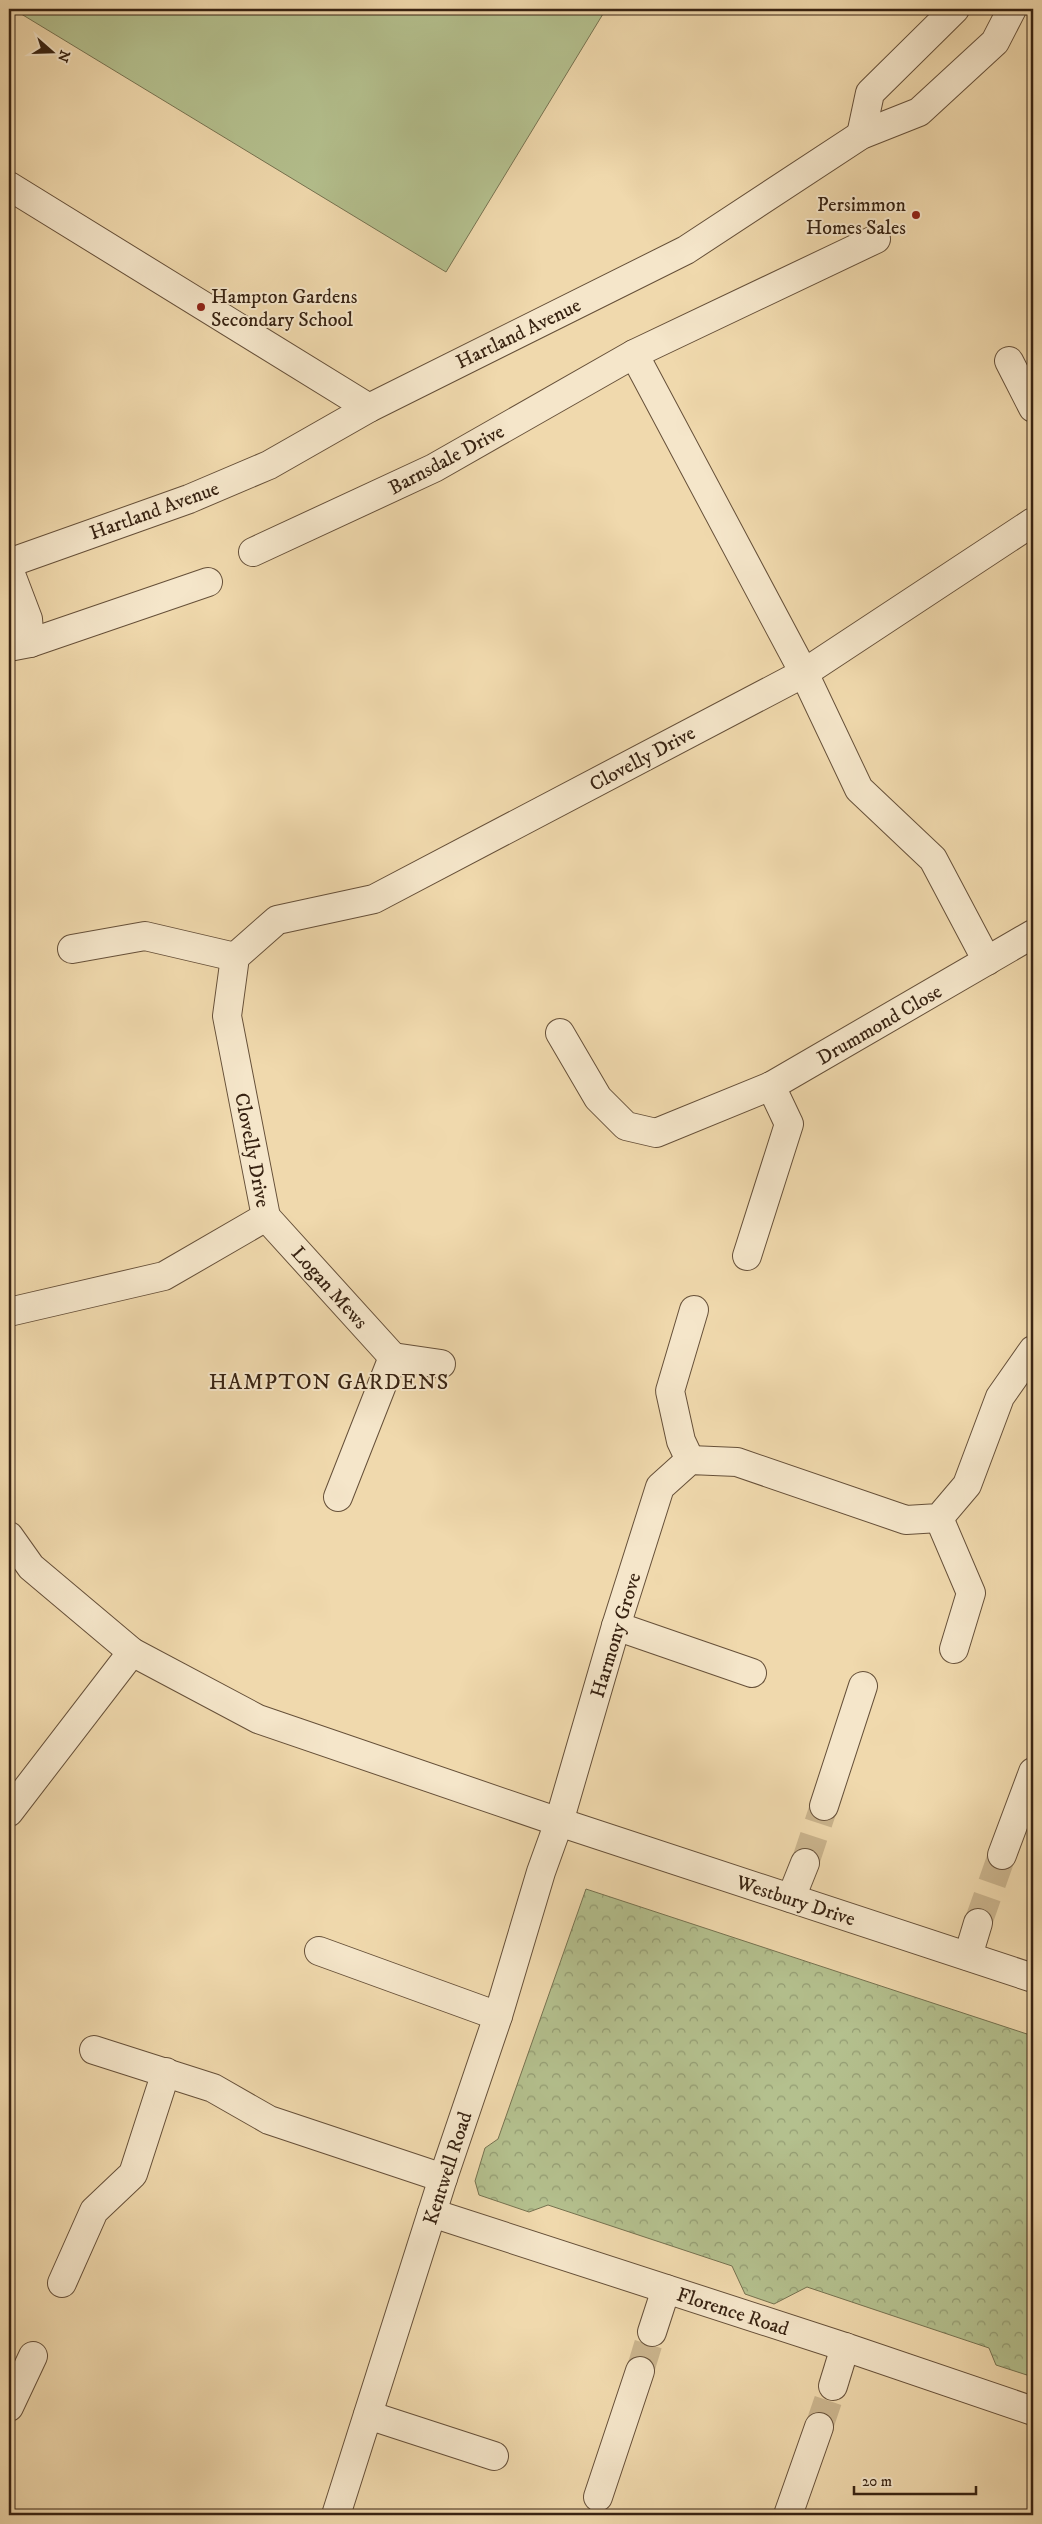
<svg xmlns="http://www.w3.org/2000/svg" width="1042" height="2524" viewBox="0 0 1042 2524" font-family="'IM FELL DW Pica',serif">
<defs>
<pattern id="park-crowns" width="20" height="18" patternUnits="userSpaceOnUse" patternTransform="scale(1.25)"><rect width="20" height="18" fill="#b4c08e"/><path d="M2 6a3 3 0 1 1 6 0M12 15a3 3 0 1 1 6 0" fill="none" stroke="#939c73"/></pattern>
</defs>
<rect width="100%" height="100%" fill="#f0d9ad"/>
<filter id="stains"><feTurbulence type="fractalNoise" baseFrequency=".004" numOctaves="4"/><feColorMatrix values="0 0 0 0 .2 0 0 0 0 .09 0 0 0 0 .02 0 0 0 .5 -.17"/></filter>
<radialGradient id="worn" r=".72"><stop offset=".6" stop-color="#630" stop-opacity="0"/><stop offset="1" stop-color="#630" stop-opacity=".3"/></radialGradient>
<path fill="url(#park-crowns)" stroke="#767250" d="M 586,1889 L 1033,2036 L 1033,2377 L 996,2365 L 989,2348 L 807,2287 L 774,2304 L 745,2294 L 732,2266 L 548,2205 L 529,2212 L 479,2195 L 475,2181 L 485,2148 L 498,2139 Z"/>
<path fill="#b4c08e" stroke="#767250" d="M 13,9 L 606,9 L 446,272 Z"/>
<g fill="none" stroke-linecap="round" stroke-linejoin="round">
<g stroke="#cbb58e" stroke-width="28" stroke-dasharray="28 14" stroke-linecap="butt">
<path d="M 805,1863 L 824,1806"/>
<path d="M 978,1923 L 1002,1855"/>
<path d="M 640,2371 L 652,2332"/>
<path d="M 819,2427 L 833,2386"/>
</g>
<g stroke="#665039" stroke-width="30">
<g id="minor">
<path d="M 861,135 L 870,93 L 955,9"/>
<path d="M 9,186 L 369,408"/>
<path d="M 634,354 L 804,673 L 859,789 L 933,859 L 987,961"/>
<path d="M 1009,361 L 1033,408"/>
<path d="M 253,552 L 434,468 L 634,354 L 876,239"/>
<path d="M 9,563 L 189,499 L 269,465 L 369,408 L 686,250 L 861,135 L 919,112 L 995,42 L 1012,9"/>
<path d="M 9,569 L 28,619 L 30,643"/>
<path d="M 9,647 L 30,643 L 208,582"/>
<path d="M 72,949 L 145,936 L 235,957"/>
<path d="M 560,1033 L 598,1098 L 626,1126 L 656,1133 L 771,1086 L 1033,934"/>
<path d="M 266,1217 L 393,1357"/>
<path d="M 747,1256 L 789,1124 L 771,1086"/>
<path d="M 9,1312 L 164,1276 L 266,1217 L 227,1016 L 235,957 L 277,920 L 374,899 L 804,673 L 1033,522"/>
<path d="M 690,1460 L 681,1441 L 670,1391 L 694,1310"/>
<path d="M 338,1497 L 393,1357 L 441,1364"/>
<path d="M 939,1518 L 971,1593 L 954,1649"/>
<path d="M 9,1536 L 31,1567 L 132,1652 L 258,1719 L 559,1822 L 1033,1978"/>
<path d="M 616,1626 L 752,1673"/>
<path d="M 824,1806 L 863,1686"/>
<path d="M 9,1812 L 132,1652"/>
<path d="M 1002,1855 L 1033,1772"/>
<path d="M 791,1898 L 805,1863"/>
<path d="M 319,1951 L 498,2016"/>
<path d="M 968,1956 L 978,1923"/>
<path d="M 94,2050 L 213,2088 L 269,2120 L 443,2178"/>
<path d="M 432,2213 L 845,2347 L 1033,2411"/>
<path d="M 62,2283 L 94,2211 L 133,2174 L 166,2072"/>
<path d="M 652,2332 L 666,2289"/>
<path d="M 833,2386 L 845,2347"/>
<path d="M 9,2407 L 33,2356"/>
<path d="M 368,2415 L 494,2456"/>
<path d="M 598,2497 L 640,2371"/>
<path d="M 336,2515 L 443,2178 L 498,2016 L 541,1872 L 559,1822 L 616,1626 L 660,1487 L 690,1460 L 737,1462 L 906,1520 L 939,1518 L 967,1485 L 1000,1397 L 1033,1350"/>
<path d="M 788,2515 L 819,2427"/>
</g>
</g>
<use href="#minor" stroke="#f5e6ca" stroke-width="28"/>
</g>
<g fill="#8f2418" stroke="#f5e6ca" stroke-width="2">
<circle cx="916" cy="215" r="5"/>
<circle cx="201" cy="307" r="5"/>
</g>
<g text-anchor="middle" stroke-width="4" stroke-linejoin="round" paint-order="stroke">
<g font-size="20" fill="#382312" stroke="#f5e6ca" text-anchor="end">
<text x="906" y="211">Persimmon<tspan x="906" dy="23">Homes Sales</tspan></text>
<text x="211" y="303" text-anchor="start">Hampton Gardens<tspan x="211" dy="23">Secondary School</tspan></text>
</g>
<g font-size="20" fill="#382312" stroke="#f5e6ca">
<text transform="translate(518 333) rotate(-26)" y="7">Hartland Avenue</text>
<text transform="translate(446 459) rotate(-28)" y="7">Barnsdale Drive</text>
<text transform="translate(154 510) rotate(-20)" y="7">Hartland Avenue</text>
<text transform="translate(642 758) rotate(-28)" y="7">Clovelly Drive</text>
<text transform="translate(879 1024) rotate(-30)" y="7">Drummond Close</text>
<text transform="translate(253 1150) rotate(79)" y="7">Clovelly Drive</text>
<text transform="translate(330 1287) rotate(48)" y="7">Logan Mews</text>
<text transform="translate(615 1635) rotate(-73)" y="7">Harmony Grove</text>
<text transform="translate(796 1900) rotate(18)" y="7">Westbury Drive</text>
<text transform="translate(447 2168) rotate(-72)" y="7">Kentwell Road</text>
<text transform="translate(733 2311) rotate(18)" y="7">Florence Road</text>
</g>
<g font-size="22" letter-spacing="1" fill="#382312" stroke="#f5e6ca">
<text x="329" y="1389">HAMPTON GARDENS</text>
</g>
</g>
<rect width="1042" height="2524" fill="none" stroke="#f0d9ad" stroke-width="30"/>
<rect x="10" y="10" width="1022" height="2504" fill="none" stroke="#382312" stroke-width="2.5"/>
<rect x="15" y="15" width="1012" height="2494" fill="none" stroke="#382312"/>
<g transform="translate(52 52) rotate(110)" stroke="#f5e6ca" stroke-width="4" paint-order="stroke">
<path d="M0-4L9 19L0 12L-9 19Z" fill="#382312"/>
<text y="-8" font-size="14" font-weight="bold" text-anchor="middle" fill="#382312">N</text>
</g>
<path d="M854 2486v8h122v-8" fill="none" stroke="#382312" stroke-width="2.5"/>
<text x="862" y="2486" font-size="15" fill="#382312" stroke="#f5e6ca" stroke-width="4" paint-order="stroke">20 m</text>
<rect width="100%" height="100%" filter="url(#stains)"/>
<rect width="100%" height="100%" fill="url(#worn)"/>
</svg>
